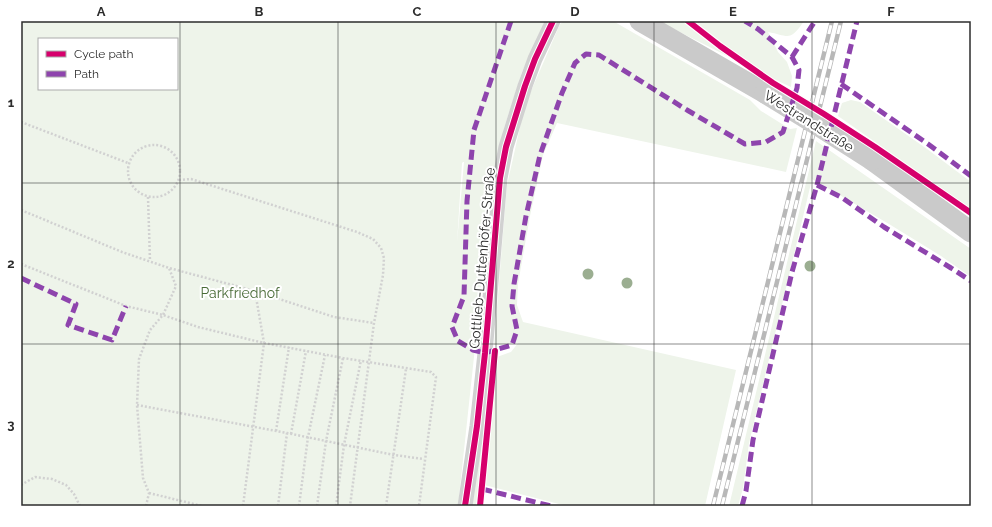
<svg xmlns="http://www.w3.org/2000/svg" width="992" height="527" viewBox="0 0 992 527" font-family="Raleway,sans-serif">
<rect width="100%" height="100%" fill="#fff"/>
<g fill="#eef4ea" fill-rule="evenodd">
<path d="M 21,21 L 545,21 L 522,72 L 504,128 L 492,189 L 458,506 L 21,506 ZM 39,39 L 177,39 L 177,89 L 39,89 ZM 463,162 L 464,162 L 457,243 L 462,163 Z"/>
<path d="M 564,21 L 613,21 L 750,100 L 761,111 L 790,129 L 797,128 L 786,172 L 557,123 L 543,155 L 530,216 L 518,284 L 517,305 L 523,322 L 736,370 L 705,506 L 567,506 L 484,485 L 497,357 L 511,352 L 518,343 L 494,345 L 507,185 L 525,105 L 560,24 Z"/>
<path d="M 658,21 L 804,21 C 790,42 789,36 768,32 L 778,52 L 787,62 L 792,76 L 791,87 L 765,75 Z"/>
<path d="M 851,100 L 860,102 L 927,149 L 971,182 L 971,209 L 838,116 L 842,103 Z"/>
<path d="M 816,141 L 971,249 L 971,277 L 941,256 L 889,224 L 812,179 L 749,443 L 743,488 L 738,506 L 729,506 Z"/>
<path d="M 491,361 L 478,506 L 471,506 Z"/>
</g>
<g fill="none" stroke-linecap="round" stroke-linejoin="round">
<g stroke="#d1d1d1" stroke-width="2.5" stroke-dasharray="2 2" stroke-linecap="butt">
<path d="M 21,122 L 128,163"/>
<circle cx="154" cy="171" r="26"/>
<path d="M 179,180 L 191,179 L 357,232 L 373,239 L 381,248 L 384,258 L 383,275 L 374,323 L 350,506"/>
<path d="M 148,197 L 150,261"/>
<path d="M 21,210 L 122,252 L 169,268 L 255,291 L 334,317 L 374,323"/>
<path d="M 21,264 L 126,306 L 163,315 L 198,327 L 264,343 L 343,358 L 431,372 L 436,377 L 419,506"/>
<path d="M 137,405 L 287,433 L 394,455 L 424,459"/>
<path d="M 276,431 L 289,347"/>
<path d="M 291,434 L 306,351"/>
<path d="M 21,485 L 35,477 L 52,479 L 66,485 L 74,494 L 80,506"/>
<path d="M 149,493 L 202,506"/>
<path d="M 146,506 L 149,493 L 143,478 L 137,405 L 139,359 L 150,330 L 163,315 L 176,286 L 169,268"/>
<path d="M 243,506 L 264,343 L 255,291"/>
<path d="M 278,506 L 287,433"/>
<path d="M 299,506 L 308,437 L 325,355"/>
<path d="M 317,506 L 326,441 L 343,358"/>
<path d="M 336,506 L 344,445 L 361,360"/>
<path d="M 386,506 L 406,369"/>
</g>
<path stroke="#d1d1d1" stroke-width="15" d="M 465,506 L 477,426 L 485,353 L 500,178 L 506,147 L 525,86 L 535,59 L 553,21"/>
<g stroke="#cacaca" stroke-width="21">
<path d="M 640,21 L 765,93"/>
<path d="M 872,160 L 971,232"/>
</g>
<g stroke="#b8b8b8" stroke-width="4.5">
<g id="rail">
<path d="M 713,506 L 832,21"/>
<path d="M 722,506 L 841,21"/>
</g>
</g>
<use href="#rail" stroke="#fff" stroke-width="3" stroke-dasharray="9" stroke-linecap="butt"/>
<path stroke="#cacaca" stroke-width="21" d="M 765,93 L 819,126 L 872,160"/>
<g stroke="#8e44ad" stroke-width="5" stroke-dasharray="10 5" stroke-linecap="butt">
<path d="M 511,21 L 474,130 L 467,201 L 464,296 L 452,327 L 458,341 L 473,350 L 485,353 L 512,345 L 517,330 L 512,306 L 514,284 L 526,216 L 540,155 L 562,93 L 575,63 L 586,54 L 599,55 L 687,110 L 745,144 L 766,142 L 783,132 L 797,88 L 799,70 L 792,57 L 758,29 L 745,21"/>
<path d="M 792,57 L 815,21"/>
<path d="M 841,84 L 928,144 L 971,176"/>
<path d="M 817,185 L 841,197 L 884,227 L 951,268 L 971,281"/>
<path d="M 21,278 L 76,304 L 68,325 L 112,340 L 126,306"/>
<path d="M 482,489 L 551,506"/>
<path d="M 742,506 L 746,491 L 753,440 L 792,272 L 817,185 L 857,21"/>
</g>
<g stroke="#fff" stroke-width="8">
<g id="cycleway">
<path d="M 688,21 L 720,46 L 773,83 L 824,114 L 875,147 L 971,213"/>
<path d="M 465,506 L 477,426 L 485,353 L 500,178 L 506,147 L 525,86 L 535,59 L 553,21"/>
<path d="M 480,506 L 495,351"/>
</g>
</g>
<use href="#cycleway" stroke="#d6006c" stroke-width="6"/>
</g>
<g fill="#9bae91">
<circle cx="810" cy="266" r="5.5"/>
<circle cx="588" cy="274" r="5.5"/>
<circle cx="627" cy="283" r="5.5"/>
</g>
<path fill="none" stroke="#2c2c2c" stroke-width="1" stroke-opacity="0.55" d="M 180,21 L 180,506M 338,21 L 338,506M 496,21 L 496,506M 654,21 L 654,506M 812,21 L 812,506M 21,183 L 971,183M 21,344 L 971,344"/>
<g text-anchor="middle" stroke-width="4" stroke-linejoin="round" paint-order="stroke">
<g font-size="14" fill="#2c2c2c" stroke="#fff">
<text transform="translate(809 121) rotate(32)" y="5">Westrandstraße</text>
<text transform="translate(482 258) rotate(-85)" y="5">Gottlieb-Duttenhöfer-Straße</text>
</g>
<g font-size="14" fill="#496b37" stroke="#fff">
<text x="240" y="298">Parkfriedhof</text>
</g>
</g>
<rect width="992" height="527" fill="none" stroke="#ffffff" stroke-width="44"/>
<rect x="38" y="38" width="140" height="52" fill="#ffffff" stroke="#ababab"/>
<rect x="46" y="51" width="20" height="6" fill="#d6006c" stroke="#ababab"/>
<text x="74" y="58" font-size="12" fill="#2c2c2c">Cycle path</text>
<rect x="46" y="71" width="20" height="6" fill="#8e44ad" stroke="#ababab"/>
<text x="74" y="78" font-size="12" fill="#2c2c2c">Path</text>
<rect x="22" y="22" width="948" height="483" fill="none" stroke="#2c2c2c" stroke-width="1.5"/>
<g font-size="13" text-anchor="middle" font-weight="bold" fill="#2c2c2c">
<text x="101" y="16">A</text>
<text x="259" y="16">B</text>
<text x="417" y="16">C</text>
<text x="575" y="16">D</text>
<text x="733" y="16">E</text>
<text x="891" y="16">F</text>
<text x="11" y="107">1</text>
<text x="11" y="268">2</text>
<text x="11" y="429">3</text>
</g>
</svg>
